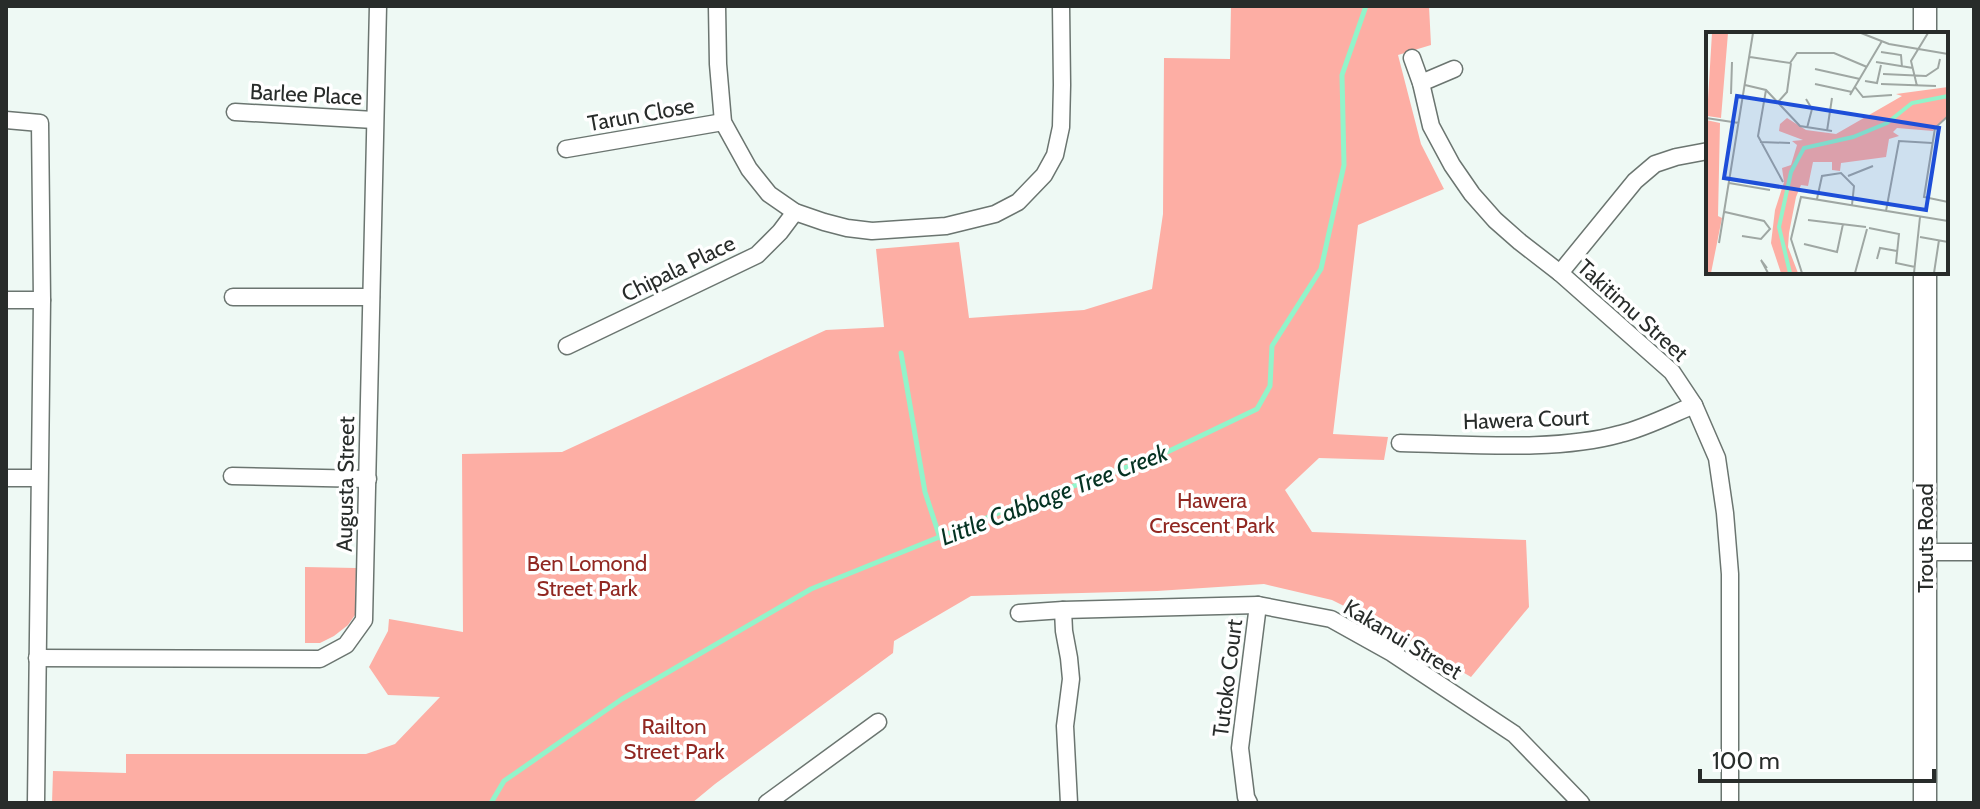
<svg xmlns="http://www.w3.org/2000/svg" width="1980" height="809" viewBox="0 0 1980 809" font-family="Cabin,sans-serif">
<rect width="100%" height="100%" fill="#eef9f4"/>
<g fill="#fdaea4">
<path d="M 1231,6 L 1429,6 L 1431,45 L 1398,55 L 1421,144 L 1444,189 L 1358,225 L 1333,434 L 1388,437 L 1384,460 L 1319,458 L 1285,490 L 1312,532 L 1526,540 L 1529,607 L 1471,677 L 1388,628 L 1332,600 L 1264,584 L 1157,591 L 971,596 L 894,641 L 893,653 L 715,784 L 692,803 L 52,803 L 53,771 L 126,773 L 126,754 L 366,754 L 395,744 L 440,697 L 388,695 L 369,667 L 388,631 L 389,619 L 463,632 L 462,454 L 562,452 L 826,330 L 884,327 L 876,249 L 959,242 L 969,318 L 1084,310 L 1152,289 L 1163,214 L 1164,58 L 1230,59 Z"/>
<path d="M 305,567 L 356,568 L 355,615 L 348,625 L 334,636 L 320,643 L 305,643 Z"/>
</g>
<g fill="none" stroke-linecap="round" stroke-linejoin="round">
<g stroke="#92f4ca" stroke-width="5">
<path d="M 901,353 L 925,492 L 940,538"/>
<path d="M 491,803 L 504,781 L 622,699 L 811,589 L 1001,512 L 1163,454 L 1257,409 L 1270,386 L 1272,346 L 1321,269 L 1344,165 L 1342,75 L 1366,6"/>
</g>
<g stroke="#6b7570" stroke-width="19">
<g id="street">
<path d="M 717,6 L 718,64 L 723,122 L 749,169 L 769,194 L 795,212 L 824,222 L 847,228 L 872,231 L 946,226 L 995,214 L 1018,202 L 1044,175 L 1055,155 L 1061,127 L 1062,85 L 1061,6"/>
<path d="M 1412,58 L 1421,83 L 1431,126 L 1452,165 L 1472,194 L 1495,220 L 1520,242 L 1560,273 L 1672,372 L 1694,405 L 1717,458 L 1725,513 L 1730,574 L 1730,803"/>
<path d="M 1421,83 L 1454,69"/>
<path d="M 235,112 L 374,120"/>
<path d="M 6,120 L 40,123 L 42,300 L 36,803"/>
<path d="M 566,149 L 723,122"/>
<path d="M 1560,273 L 1635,181 L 1655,164 L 1676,157 L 1708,151"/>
<path d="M 233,297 L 371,297"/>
<path d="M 6,300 L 42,300"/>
<path d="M 567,346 L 757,255 L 780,232 L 795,212"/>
<path d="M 1400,443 C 1468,444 1556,452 1620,434 C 1645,428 1670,415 1694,405"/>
<path d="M 232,476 L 368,479"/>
<path d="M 6,478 L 39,478"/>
<path d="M 1925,552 L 1974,552"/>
<path d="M 1063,610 L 1064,631 L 1069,658 L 1071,679 L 1065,726 L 1069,803"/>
<path d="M 1019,613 L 1063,610 L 1258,605 L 1331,619 L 1392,653 L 1514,734 L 1581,803"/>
<path d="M 37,658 L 320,659 L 346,645 L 364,620 L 378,6"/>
<path d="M 767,803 L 878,722"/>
<path d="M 1249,803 L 1246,797 L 1240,748 L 1258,605"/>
</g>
</g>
<g stroke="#6b7570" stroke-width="25">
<g id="secondary">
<path d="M 1925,34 L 1925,6"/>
<path d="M 1925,803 L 1925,272"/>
</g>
</g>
<use href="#street" stroke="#fff" stroke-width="16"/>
<use href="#secondary" stroke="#fff" stroke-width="22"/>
</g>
<g text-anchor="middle" stroke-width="7" stroke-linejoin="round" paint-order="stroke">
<g font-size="22" fill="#282c2a" stroke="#fff">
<text transform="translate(306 94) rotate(3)" y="8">Barlee Place</text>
<text transform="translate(641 114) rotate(-10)" y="8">Tarun Close</text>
<text transform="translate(678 268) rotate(-26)" y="8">Chipala Place</text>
<text transform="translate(1633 310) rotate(42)" y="8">Takitimu Street</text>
<text transform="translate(1526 419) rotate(-2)" y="8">Hawera Court</text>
<text transform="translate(345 484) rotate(-89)" y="8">Augusta Street</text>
<text transform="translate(1925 538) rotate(-90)" y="8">Trouts Road</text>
<text transform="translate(1403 639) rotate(31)" y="8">Kakanui Street</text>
<text transform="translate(1227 678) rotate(-83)" y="8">Tutoko Court</text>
</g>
<g font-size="22" fill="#912822" stroke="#fff">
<text x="1212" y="508">Hawera<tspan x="1212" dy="25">Crescent Park</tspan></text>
<text x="587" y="571">Ben Lomond<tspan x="587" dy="25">Street Park</tspan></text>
<text x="674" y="734">Railton<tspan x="674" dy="25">Street Park</tspan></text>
</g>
<g font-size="24" font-style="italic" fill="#043222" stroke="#fff">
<text transform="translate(1054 495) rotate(-21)" y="8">Little Cabbage Tree Creek</text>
</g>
</g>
<g transform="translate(1706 32)">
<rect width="242" height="242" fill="#eef9f4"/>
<path d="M 6,1 L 22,1 L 15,86 L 1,84 ZM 242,55 L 242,83 L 227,99 L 191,96 L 187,100 L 193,104 L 183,107 L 180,125 L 135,131 L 134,139 L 126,138 L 126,130 L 107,130 L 102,154 L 95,153 L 90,165 L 83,201 L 82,215 L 92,241 L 75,241 L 65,211 L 69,178 L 78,150 L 76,136 L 85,133 L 91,113 L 86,109 L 97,108 L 73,99 L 74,92 L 81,86 L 100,98 L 130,102 L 196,64 L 190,62 ZM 0,88 L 14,91 L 12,184 L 16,186 L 5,241 L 0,241 Z" fill="#fdaea4"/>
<path fill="none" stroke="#92f4ca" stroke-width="4" d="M 84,241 L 73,195 L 85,140 L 98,116 L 147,105 L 181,91 L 206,71 L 242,64"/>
<path fill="none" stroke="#9fa7a3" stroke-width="2" d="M 155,1 L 183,12 L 242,22M 175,20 L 195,23 L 196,35M 44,25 L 84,31 L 91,21 L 128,21 L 161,35M 170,30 L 207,36M 109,37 L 154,47M 177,42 L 220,44 L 232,36 L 234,27M 159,49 L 171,51 L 175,33M 109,52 L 146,60M 175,52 L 230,54M 39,53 L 60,58 L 94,94 L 126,99M 211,54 L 205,29 L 222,1M 149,55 L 157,65 L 186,63M 60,58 L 52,104 L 77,150M 25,62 L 26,30M 144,63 L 176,9M 100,67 L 106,77 L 101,96M 71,71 L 81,60 L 85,31M 242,84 L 229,96 L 218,165 L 242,170M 0,86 L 33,91M 121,99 L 126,66M 54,110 L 84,111M 142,144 L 167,134M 23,151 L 64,158M 111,167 L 116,144 L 135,141 L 148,154 L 146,173M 180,179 L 193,109 L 226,111M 19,180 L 58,189 L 64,197 L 55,207 L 36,204M 102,188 L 160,195M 163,196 L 193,202 L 190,231 L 209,235M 214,205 L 242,210M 13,211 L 47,1M 98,212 L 131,220 L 137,192M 171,227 L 174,216 L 191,219M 61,236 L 55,228 L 62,241M 96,241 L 85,207 L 95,165 L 242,189M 149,241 L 161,197M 208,241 L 214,185M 228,241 L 233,208"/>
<path fill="#1d4ed8" fill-opacity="0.15" stroke="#1d4ed8" stroke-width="4" d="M 31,64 L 233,96 L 220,178 L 18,146 Z"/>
<rect width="242" height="242" fill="none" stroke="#282c2a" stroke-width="4"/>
</g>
<rect width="1980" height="809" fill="none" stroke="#282c2a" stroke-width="16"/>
<path d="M1700 769v12h234v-12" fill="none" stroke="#282c2a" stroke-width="4"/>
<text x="1712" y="769" font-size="24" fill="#282c2a" stroke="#ffffff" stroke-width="6" paint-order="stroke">100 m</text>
</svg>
